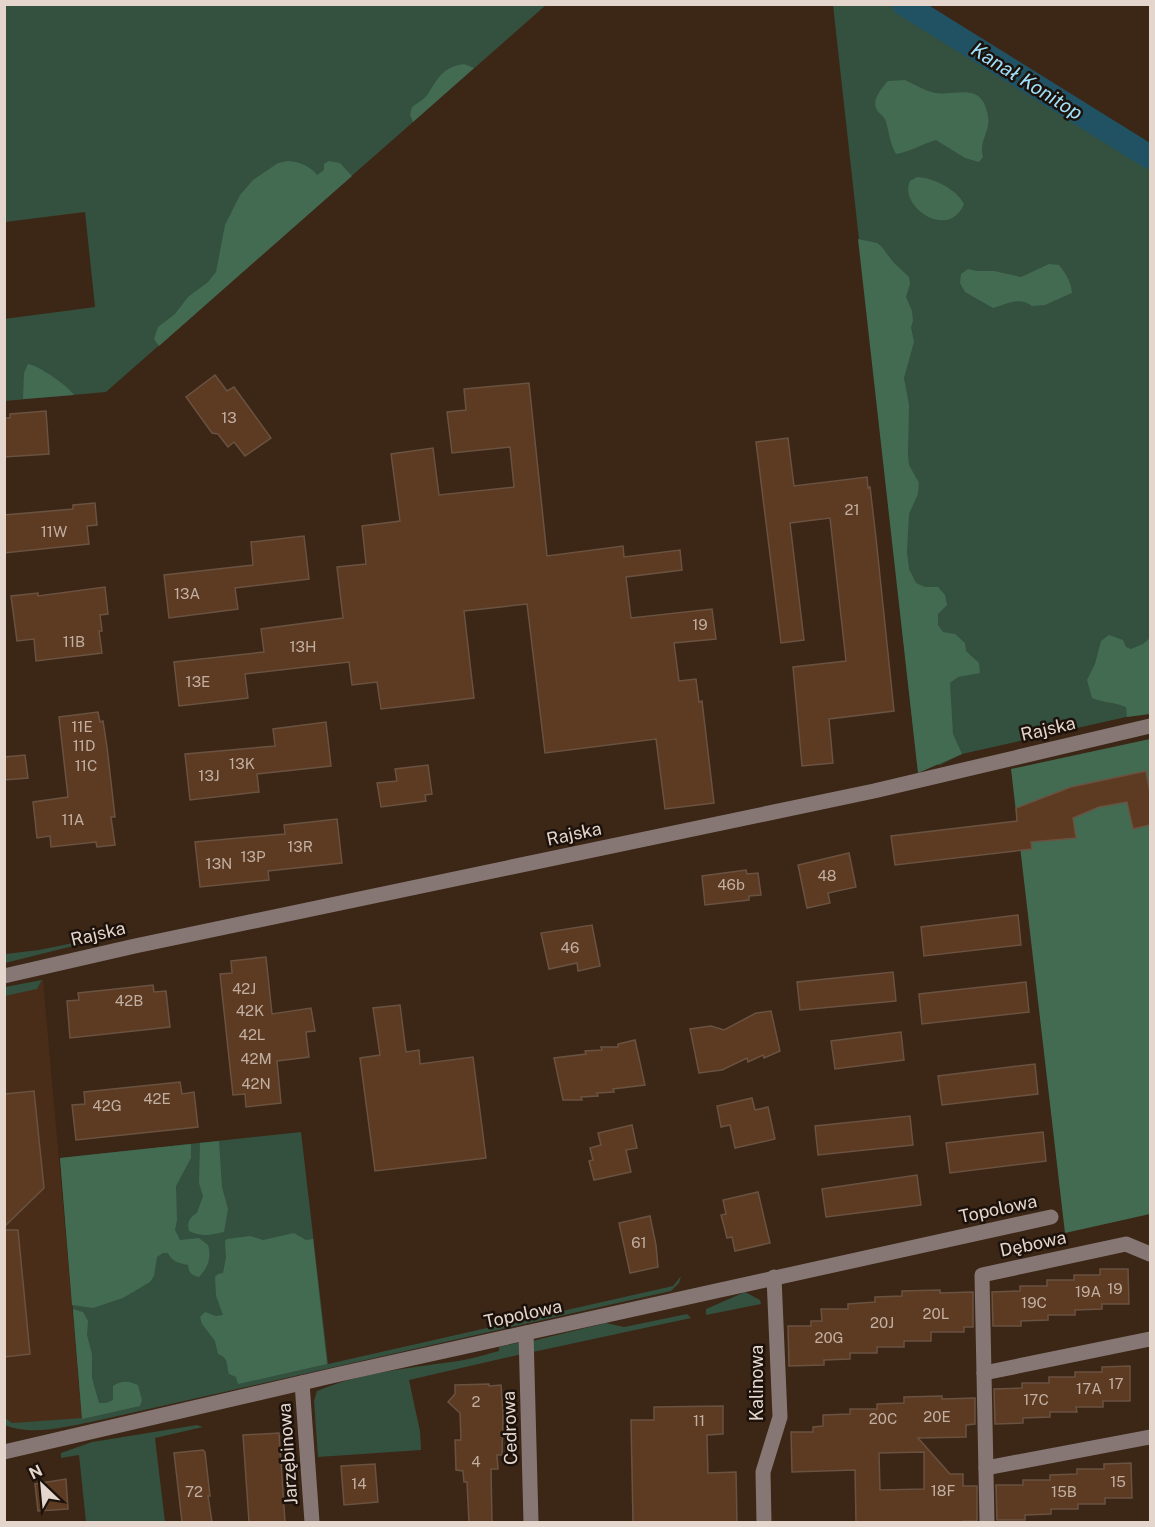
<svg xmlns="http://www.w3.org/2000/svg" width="1155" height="1527" viewBox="0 0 1155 1527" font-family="'Public Sans',sans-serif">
<rect width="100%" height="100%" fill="#3c2616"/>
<path fill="#492d18" d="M 42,980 L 43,980 L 82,1419 L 12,1423 L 5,1417 L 4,996 L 37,989 Z"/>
<g fill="#34503e">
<path d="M 5,5 L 546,5 L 106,392 L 5,401 L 4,319 L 95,307 L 85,212 L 5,222 Z"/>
<path d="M 833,5 L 890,5 L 1150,164 L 1150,713 L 1135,715 L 962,754 L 940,765 L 917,763 Z"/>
<path d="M 137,930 L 5,963 L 5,954 L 39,950 Z"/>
<path d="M 42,980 L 37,989 L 5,996 L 5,987 Z"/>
<path d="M 301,1132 L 328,1364 L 673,1286 L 681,1276 L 679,1283 L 671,1291 L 91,1422 C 65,1427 30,1436 5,1425 L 4,1417 L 12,1423 L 82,1418 L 60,1158 Z"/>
<path d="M 745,1292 L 760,1300 L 761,1304 L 706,1315 L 706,1309 Z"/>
<path d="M 687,1314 L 691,1318 L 533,1352 L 532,1341 L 606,1323 L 624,1327 Z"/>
<path d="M 521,1342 L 522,1354 L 409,1380 L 420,1431 L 421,1450 L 318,1457 L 314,1401 L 317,1391 C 357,1374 401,1369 444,1363 C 463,1361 481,1356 499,1351 L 499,1347 Z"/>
<path d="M 197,1425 L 203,1427 L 155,1438 L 165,1522 L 86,1522 L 79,1455 L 61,1458 L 61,1453 L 92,1442 Z"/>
</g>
<g fill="#436b52">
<path d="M 464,64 L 474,68 L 413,122 L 410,115 L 412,107 C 417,103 425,99 428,94 C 438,78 443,67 464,64 Z"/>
<path d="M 905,80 C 914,84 925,91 935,93 C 958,96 982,81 988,116 C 991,131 979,139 983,157 L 979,162 L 965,158 L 936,140 C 922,144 910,152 896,154 C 890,143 889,133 886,122 C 884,115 880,115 877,110 C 871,100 882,88 888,81 Z"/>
<path d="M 288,161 C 300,162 310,166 317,175 L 324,170 L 324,164 L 329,161 L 340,163 L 352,176 L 159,346 L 154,339 L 158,327 L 175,314 L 188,297 L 208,282 L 216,272 L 225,225 L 240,195 L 253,180 L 278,163 Z"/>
<path d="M 917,177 C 934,178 956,189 964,204 C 949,241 898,207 910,181 Z"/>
<path d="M 858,239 L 877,243 L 881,246 L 894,263 L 909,277 L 910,284 L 906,297 L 912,311 L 913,321 L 911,327 L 914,342 L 904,378 L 909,405 L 908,455 L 909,465 L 919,483 L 918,494 L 909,514 L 907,552 L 909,569 L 916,583 L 925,587 L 938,587 L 945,595 L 947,605 L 938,614 L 938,625 L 943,632 L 955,634 L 965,643 L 966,651 L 979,663 L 980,673 L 958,677 L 950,683 L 953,734 L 962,754 L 918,773 Z"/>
<path d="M 1049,264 L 1059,265 C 1066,274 1071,281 1072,293 L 1045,305 L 1032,306 C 1019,296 1007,304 993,308 L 965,292 L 960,283 L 961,274 L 968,269 L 977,271 L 994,271 L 1021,277 Z"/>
<path d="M 28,364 C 38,365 68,386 74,395 L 23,399 L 24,373 Z"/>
<path d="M 1109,635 L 1123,640 L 1126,647 L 1131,649 L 1143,644 L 1150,638 L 1150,714 L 1127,717 L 1126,707 C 1115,702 1103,703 1092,698 L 1087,680 L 1095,664 L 1101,641 Z"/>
<path d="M 1150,739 L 1150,1214 L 1065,1233 L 1011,769 Z"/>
<path d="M 219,1141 L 222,1187 L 228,1209 L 224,1232 C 212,1235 200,1237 189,1231 C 187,1222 189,1218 197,1213 L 203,1196 L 199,1183 L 200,1143 Z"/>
<path d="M 191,1144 L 191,1158 L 176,1186 L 177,1220 L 175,1230 L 180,1240 L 199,1238 L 208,1245 C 212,1257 208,1268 199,1277 C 191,1275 189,1273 188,1265 C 179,1263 172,1262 168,1253 L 163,1253 L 157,1257 L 154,1276 L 150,1282 L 123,1298 L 93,1308 L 72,1305 L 60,1158 Z"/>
<path d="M 294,1233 L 306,1240 L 313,1239 L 327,1364 L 238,1384 L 236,1377 L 229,1374 C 226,1364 229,1358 218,1354 L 215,1341 L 202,1324 L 200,1317 L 205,1312 L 216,1316 L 223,1315 L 216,1296 L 215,1277 L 218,1274 L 223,1273 L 226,1257 L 225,1241 L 227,1239 L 250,1236 L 263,1240 Z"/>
<path d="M 73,1309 L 83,1312 L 88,1321 L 87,1335 L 92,1354 L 92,1378 L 99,1403 L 106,1403 L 113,1400 L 113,1386 C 122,1380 129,1381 138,1385 L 142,1400 L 140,1406 L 82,1419 Z"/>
</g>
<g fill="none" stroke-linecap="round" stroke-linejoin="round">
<path stroke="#205264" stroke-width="24" d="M 904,4 L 1150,157"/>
</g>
<g fill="#5d3b22" stroke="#6a5241" stroke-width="1.5" fill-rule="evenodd">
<path d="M 215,375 L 227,391 L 234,387 L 271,438 L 245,456 L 234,442 L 228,447 L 218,434 L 212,433 L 186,397 Z"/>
<path d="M 529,383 L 547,556 L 623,546 L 624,557 L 680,550 L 682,570 L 626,577 L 631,618 L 712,609 L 716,639 L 674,643 L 679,681 L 696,679 L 699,702 L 702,701 L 714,803 L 665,809 L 656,739 L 545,753 L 527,604 L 464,611 L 474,698 L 381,709 L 377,682 L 352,685 L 349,662 L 245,674 L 248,698 L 179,706 L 174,662 L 264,652 L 261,629 L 343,618 L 337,567 L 366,564 L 362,526 L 400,521 L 391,454 L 433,448 L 439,495 L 514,487 L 510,447 L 452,453 L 447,412 L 466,410 L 464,389 Z"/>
<path d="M 46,411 L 49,454 L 4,457 L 4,418 L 10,418 L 10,414 Z"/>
<path d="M 788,438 L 794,486 L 867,477 L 868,488 L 870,487 L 876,538 L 894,711 L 829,719 L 833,763 L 802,766 L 793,667 L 846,661 L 830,518 L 790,523 L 804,640 L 781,643 L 756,442 Z"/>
<path d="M 95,503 L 97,525 L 87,526 L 89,544 L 4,553 L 4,515 L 73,509 L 73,505 Z"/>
<path d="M 304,536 L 309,579 L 235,588 L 238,609 L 169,618 L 164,575 L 253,565 L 251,542 Z"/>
<path d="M 105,587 L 108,614 L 100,615 L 102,631 L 99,631 L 102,653 L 36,661 L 34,639 L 17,641 L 11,596 L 38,593 L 38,596 Z"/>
<path d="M 98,712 L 100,722 L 103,721 L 107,747 L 115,817 L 111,817 L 115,845 L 97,847 L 96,842 L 51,847 L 50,836 L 37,838 L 33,802 L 68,797 L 59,717 Z"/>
<path d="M 326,722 L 331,766 L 257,774 L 259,792 L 190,800 L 185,754 L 275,746 L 273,729 Z"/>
<path d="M 25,755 L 28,778 L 4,780 L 4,757 Z"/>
<path d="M 428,765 L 432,794 L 425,795 L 426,801 L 381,807 L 377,783 L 397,781 L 395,769 Z"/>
<path d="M 1146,771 L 1150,793 L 1150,825 L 1133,829 L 1127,802 L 1099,807 L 1073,818 L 1076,838 L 1031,842 L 1032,849 L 895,865 L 891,836 L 1017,821 L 1016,808 L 1071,787 Z"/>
<path d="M 337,819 L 342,863 L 268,871 L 269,880 L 200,887 L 195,842 L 285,834 L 284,825 Z"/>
<path d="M 849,853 L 856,887 L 828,893 L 830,903 L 807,908 L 798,865 Z"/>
<path d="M 746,870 L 747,874 L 758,873 L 761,895 L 749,896 L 749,900 L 705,905 L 702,876 Z"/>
<path d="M 1018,915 L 1021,945 L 924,956 L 921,927 Z"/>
<path d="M 592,925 L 600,966 L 578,971 L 577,963 L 549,969 L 541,933 Z"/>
<path d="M 266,957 L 272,1014 L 311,1008 L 315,1031 L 306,1032 L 309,1057 L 277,1061 L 281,1103 L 246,1107 L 245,1094 L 233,1095 L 220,974 L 232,973 L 231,961 Z"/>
<path d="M 893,972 L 896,1001 L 800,1010 L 797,982 Z"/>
<path d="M 1026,982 L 1029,1012 L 922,1024 L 919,994 Z"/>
<path d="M 153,985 L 154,992 L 166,991 L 170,1027 L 70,1038 L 67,1001 L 79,1000 L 78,993 Z"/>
<path d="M 400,1005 L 406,1052 L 419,1050 L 420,1064 L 473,1057 L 486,1158 L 375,1171 L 360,1058 L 380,1055 L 373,1008 Z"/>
<path d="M 771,1011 L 780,1051 L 764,1058 L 763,1055 L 748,1062 L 747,1058 L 722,1070 L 699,1073 L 690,1029 L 711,1026 L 724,1030 L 756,1013 Z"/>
<path d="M 901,1032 L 904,1060 L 835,1069 L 831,1041 Z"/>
<path d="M 635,1040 L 645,1085 L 613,1089 L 614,1092 L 597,1093 L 598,1096 L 581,1097 L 582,1100 L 563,1100 L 554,1058 L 586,1054 L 585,1051 L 602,1050 L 601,1047 L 618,1047 L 618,1044 Z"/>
<path d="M 1035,1064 L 1038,1094 L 942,1105 L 938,1076 Z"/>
<path d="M 180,1082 L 182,1094 L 194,1092 L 198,1127 L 76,1140 L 72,1105 L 85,1104 L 84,1092 Z"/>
<path d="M 34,1091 L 44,1188 L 5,1226 L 5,1094 Z"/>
<path d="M 752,1098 L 755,1110 L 768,1107 L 775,1139 L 735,1148 L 730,1125 L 721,1127 L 717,1106 Z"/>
<path d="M 910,1116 L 913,1145 L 818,1155 L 815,1126 Z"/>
<path d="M 632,1125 L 637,1148 L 626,1150 L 631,1172 L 594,1180 L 589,1161 L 593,1160 L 590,1148 L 601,1145 L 598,1133 Z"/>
<path d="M 1043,1132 L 1046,1161 L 950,1173 L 946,1143 Z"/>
<path d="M 917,1175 L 921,1205 L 826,1217 L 822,1189 Z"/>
<path d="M 758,1192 L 770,1243 L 735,1251 L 732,1237 L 727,1238 L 724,1226 L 721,1215 L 726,1214 L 723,1200 Z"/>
<path d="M 650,1216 L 656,1245 L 658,1267 L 630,1273 L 619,1223 Z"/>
<path d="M 5,1230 L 18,1230 L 30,1354 L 5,1357 Z"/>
<path d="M 1100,1269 L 1128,1269 L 1129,1304 L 1102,1304 L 1102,1309 L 1075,1310 L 1075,1315 L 1048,1315 L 1048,1320 L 1021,1321 L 1021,1326 L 993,1326 L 992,1292 L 1020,1291 L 1020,1286 L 1047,1286 L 1047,1280 L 1074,1280 L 1074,1275 L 1100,1275 Z"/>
<path d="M 940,1290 L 940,1293 L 973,1292 L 973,1327 L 964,1327 L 964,1332 L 931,1332 L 931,1341 L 904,1341 L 904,1347 L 877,1347 L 877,1353 L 850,1353 L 850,1359 L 824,1360 L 824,1365 L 789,1366 L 788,1326 L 811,1326 L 811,1321 L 822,1321 L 821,1309 L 848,1309 L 848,1304 L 875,1302 L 875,1297 L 902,1296 L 902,1291 Z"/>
<path d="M 1130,1366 L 1130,1401 L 1103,1401 L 1103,1407 L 1076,1407 L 1077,1412 L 1050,1412 L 1050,1417 L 1023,1418 L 1023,1423 L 995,1424 L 994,1389 L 1022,1388 L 1022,1383 L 1049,1383 L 1049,1377 L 1075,1377 L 1075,1372 L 1102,1372 L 1102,1367 Z"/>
<path d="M 489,1384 L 489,1386 L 501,1385 L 503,1415 L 502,1455 L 497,1455 L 498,1469 L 491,1469 L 492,1522 L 469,1522 L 467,1482 L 464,1482 L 463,1471 L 456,1470 L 455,1440 L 461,1440 L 460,1413 L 448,1402 L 455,1394 L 455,1385 Z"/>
<path d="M 942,1396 L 942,1399 L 975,1398 L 975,1424 L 966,1425 L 966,1437 L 918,1438 L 950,1474 L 963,1474 L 963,1486 L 977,1486 L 977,1521 L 963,1521 L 963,1522 L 856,1522 L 855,1470 L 792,1472 L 791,1432 L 813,1432 L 813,1427 L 823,1426 L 823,1415 L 850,1414 L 850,1409 L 877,1409 L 877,1404 L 904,1403 L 904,1397 ZM 924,1452 L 924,1489 L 880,1490 L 879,1453 Z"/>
<path d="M 723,1406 L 723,1434 L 707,1435 L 708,1473 L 736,1472 L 737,1522 L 633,1522 L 631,1420 L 654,1420 L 654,1407 Z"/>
<path d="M 279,1433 L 285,1522 L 249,1522 L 243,1435 Z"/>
<path d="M 203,1450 L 205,1452 L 210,1496 L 208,1496 L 212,1522 L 182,1522 L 174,1453 Z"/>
<path d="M 1131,1463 L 1132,1498 L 1105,1498 L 1105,1504 L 1078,1504 L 1078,1509 L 1051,1509 L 1051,1514 L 1025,1515 L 1025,1520 L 997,1520 L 996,1485 L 1023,1485 L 1023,1480 L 1050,1480 L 1050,1475 L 1077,1474 L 1077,1469 L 1104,1469 L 1104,1464 Z"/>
<path d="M 375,1464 L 378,1502 L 344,1505 L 341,1466 Z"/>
<path d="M 66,1479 L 68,1509 L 38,1511 L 35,1484 Z"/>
</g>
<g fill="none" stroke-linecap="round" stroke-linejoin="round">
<g stroke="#867775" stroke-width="15">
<path d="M 4,976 L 135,946 L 874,791 L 1150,726"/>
<path d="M 526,1333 L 531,1522"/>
<path d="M 984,1373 L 1150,1339"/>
<path d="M 302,1383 L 312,1522"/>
<path d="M 4,1452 L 340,1374 L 1051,1217"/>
<path d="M 986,1468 L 1150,1437"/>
<path d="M 764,1522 L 763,1472 L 780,1417 L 774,1277"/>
<path d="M 987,1522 L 982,1275 L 1126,1244 L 1150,1254"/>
</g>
</g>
<g text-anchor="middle" stroke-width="5" stroke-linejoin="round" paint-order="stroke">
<g font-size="15" fill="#c2afa2">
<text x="229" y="423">13</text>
<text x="852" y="515">21</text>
<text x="54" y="537">11W</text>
<text x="187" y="599">13A</text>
<text x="700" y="630">19</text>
<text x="74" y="647">11B</text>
<text x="303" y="652">13H</text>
<text x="198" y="687">13E</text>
<text x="82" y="732">11E</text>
<text x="84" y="751">11D</text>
<text x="242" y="769">13K</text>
<text x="86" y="771">11C</text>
<text x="209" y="781">13J</text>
<text x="73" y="825">11A</text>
<text x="300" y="852">13R</text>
<text x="253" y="862">13P</text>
<text x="219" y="869">13N</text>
<text x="827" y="881">48</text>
<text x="731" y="890">46b</text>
<text x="570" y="953">46</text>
<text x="244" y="994">42J</text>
<text x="129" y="1006">42B</text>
<text x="250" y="1016">42K</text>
<text x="252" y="1040">42L</text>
<text x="256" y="1064">42M</text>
<text x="256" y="1089">42N</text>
<text x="157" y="1104">42E</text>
<text x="107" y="1111">42G</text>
<text x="639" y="1248">61</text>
<text x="1115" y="1294">19</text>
<text x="1088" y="1297">19A</text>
<text x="1034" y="1308">19C</text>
<text x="936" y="1319">20L</text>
<text x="882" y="1328">20J</text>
<text x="829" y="1343">20G</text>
<text x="1116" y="1389">17</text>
<text x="1089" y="1394">17A</text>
<text x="1036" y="1405">17C</text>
<text x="476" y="1407">2</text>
<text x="937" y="1422">20E</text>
<text x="883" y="1424">20C</text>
<text x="699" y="1426">11</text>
<text x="476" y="1467">4</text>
<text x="1118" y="1487">15</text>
<text x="359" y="1489">14</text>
<text x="943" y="1496">18F</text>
<text x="194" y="1497">72</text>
<text x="1064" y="1497">15B</text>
</g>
<g font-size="18" fill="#e4d6cc" stroke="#1c120b">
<text transform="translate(1048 729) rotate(-13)" y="6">Rajska</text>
<text transform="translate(574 834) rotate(-12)" y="6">Rajska</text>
<text transform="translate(98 934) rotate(-13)" y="6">Rajska</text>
<text transform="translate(998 1209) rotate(-12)" y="6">Topolowa</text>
<text transform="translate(1033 1244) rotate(-12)" y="6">Dębowa</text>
<text transform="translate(523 1314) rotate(-12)" y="6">Topolowa</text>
<text transform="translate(757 1383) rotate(-90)" y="6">Kalinowa</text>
<text transform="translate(510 1428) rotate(-92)" y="6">Cedrowa</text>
<text transform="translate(288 1454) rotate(-94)" y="6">Jarzębinowa</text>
</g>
<g font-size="20" font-style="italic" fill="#a0dff8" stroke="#1c120b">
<text transform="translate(1027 81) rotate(32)" y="7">Kanał Konitop</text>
</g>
</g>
<rect width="1155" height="1527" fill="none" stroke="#e4d6cc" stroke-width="12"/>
<g transform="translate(42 1485) rotate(334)" stroke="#1c120b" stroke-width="4.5" paint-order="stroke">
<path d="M0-4.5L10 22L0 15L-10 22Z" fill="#e4d6cc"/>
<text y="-9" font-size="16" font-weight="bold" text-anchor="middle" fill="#e4d6cc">N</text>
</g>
</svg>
